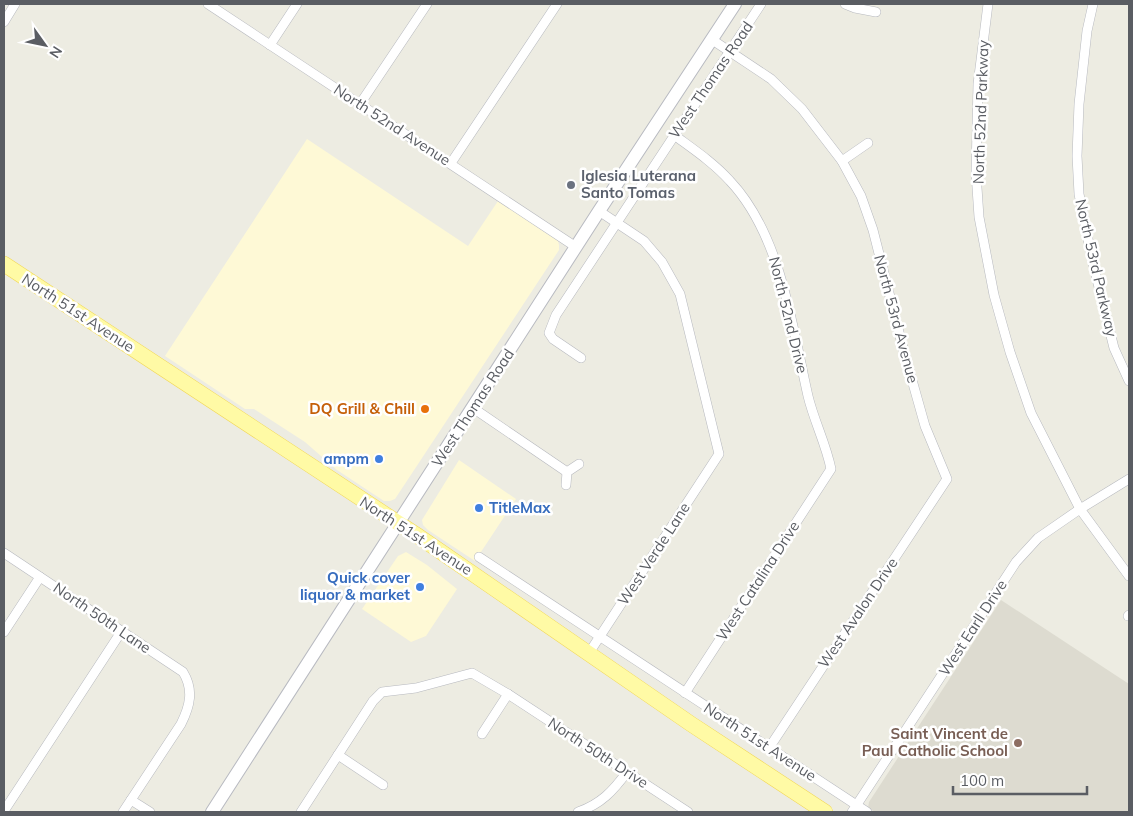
<svg xmlns="http://www.w3.org/2000/svg" width="1133" height="816" viewBox="0 0 1133 816" font-family="Mulish,sans-serif">
<rect width="100%" height="100%" fill="#edece2"/>
<g fill="#fef9d6">
<path d="M 307,139 L 468,246 L 498,201 L 558,241 L 559,245 L 559,250 L 395,499 L 390,501 L 384,501 L 337,470 L 305,442 L 254,409 L 245,409 L 165,356 Z"/>
<path d="M 459,460 L 516,499 L 475,561 L 428,530 L 423,525 L 422,520 Z"/>
<path d="M 406,552 L 427,565 L 457,589 L 426,636 L 411,642 L 362,609 L 398,556 Z"/>
</g>
<path fill="#dddbd0" d="M 1001,600 L 1129,684 L 1129,812 L 875,812 L 868,808 L 869,802 Z"/>
<g fill="none" stroke-linecap="round" stroke-linejoin="round">
<g stroke="#b7b9bf" stroke-width="10">
<g id="street">
<path d="M 208,4 L 576,247"/>
<path d="M 845,4 L 855,8 L 876,12"/>
<path d="M 988,4 L 978,84 L 976,173 L 979,217 L 994,295 L 1010,352 L 1031,413 L 1080,509 L 1129,576"/>
<path d="M 1093,4 L 1087,31 L 1079,104 L 1077,156 L 1079,194 L 1092,259 L 1114,348 L 1129,381"/>
<path d="M 4,22 L 15,4"/>
<path d="M 711,39 L 771,79 L 802,109 L 842,161 L 861,196 L 873,230 L 903,348 L 925,426 L 947,479 L 769,748"/>
<path d="M 270,45 L 297,4"/>
<path d="M 360,104 L 427,4"/>
<path d="M 674,135 C 693,149 714,163 730,181 C 781,235 792,326 808,396 C 814,421 826,444 831,469 L 685,693"/>
<path d="M 842,161 L 868,143"/>
<path d="M 451,163 L 557,4"/>
<path d="M 581,358 L 553,339 L 549,333 L 556,315 L 761,4"/>
<path d="M 473,408 L 567,472"/>
<path d="M 566,485 L 567,472 L 579,464"/>
<path d="M 4,553 L 183,672 C 194,690 190,706 181,724 L 123,812"/>
<path d="M 479,557 L 867,812"/>
<path d="M 1128,616 L 1129,615"/>
<path d="M 4,632 L 40,577"/>
<path d="M 589,653 L 719,454 L 680,294 L 662,262 L 644,241 L 599,211"/>
<path d="M 482,734 L 508,694"/>
<path d="M 338,755 L 383,785"/>
<path d="M 131,800 L 150,812"/>
<path d="M 4,811 L 121,632"/>
<path d="M 301,812 L 373,701 L 382,692 L 416,688 L 472,673 L 508,694 L 688,812"/>
<path d="M 578,812 C 601,804 613,791 627,772"/>
<path d="M 852,812 L 1016,562 L 1038,538 L 1080,509 L 1129,479"/>
</g>
</g>
<g stroke="#b8bac1" stroke-width="14">
<path id="secondary" d="M 212,812 L 599,211 L 735,4"/>
</g>
<g stroke="#f2d756" stroke-width="16">
<path id="primary" d="M 4,264 L 418,536 L 691,724 L 825,812"/>
</g>
<use href="#street" stroke="#fff" stroke-width="9"/>
<use href="#secondary" stroke="#fff" stroke-width="12"/>
<use href="#primary" stroke="#fffaa5" stroke-width="15"/>
</g>
<circle fill="#6b7280" stroke="#fff" stroke-width="2" cx="571" cy="185" r="5"/>
<circle fill="#e8710a" stroke="#fff" stroke-width="2" cx="425" cy="409" r="5"/>
<g fill="#3f7fe0" stroke="#fff" stroke-width="2">
<circle cx="379" cy="459" r="5"/>
<circle cx="479" cy="508" r="5"/>
<circle cx="420" cy="587" r="5"/>
</g>
<circle fill="#8d6e63" stroke="#fff" stroke-width="2" cx="1018" cy="743" r="5"/>
<g text-anchor="middle" stroke-width="5" stroke-linejoin="round" paint-order="stroke">
<g font-size="15" fill="#5a5d63" stroke="#fff">
<text transform="translate(711 80) rotate(-56)" y="5">West Thomas Road</text>
<text transform="translate(981 112) rotate(-88)" y="5">North 52nd Parkway</text>
<text transform="translate(392 125) rotate(33)" y="5">North 52nd Avenue</text>
<text transform="translate(1096 268) rotate(77)" y="5">North 53rd Parkway</text>
<text transform="translate(78 313) rotate(33)" y="5">North 51st Avenue</text>
<text transform="translate(788 315) rotate(76)" y="5">North 52nd Drive</text>
<text transform="translate(896 319) rotate(75)" y="5">North 53rd Avenue</text>
<text transform="translate(473 408) rotate(-57)" y="5">West Thomas Road</text>
<text transform="translate(416 536) rotate(33)" y="5">North 51st Avenue</text>
<text transform="translate(654 554) rotate(-57)" y="5">West Verde Lane</text>
<text transform="translate(758 581) rotate(-57)" y="5">West Catalina Drive</text>
<text transform="translate(858 613) rotate(-56)" y="5">West Avalon Drive</text>
<text transform="translate(102 618) rotate(34)" y="5">North 50th Lane</text>
<text transform="translate(973 628) rotate(-57)" y="5">West Earll Drive</text>
<text transform="translate(760 742) rotate(33)" y="5">North 51st Avenue</text>
<text transform="translate(598 753) rotate(33)" y="5">North 50th Drive</text>
</g>
<g font-size="15" font-weight="bold" fill="#5b616d" stroke="#fff" text-anchor="start">
<text x="581" y="181">Iglesia Luterana<tspan x="581" dy="17">Santo Tomas</tspan></text>
</g>
<g font-size="15" font-weight="bold" fill="#c56008" stroke="#fff" text-anchor="end">
<text x="415" y="414">DQ Grill &amp; Chill</text>
</g>
<g font-size="15" font-weight="bold" fill="#366cbe" stroke="#fff" text-anchor="end">
<text x="369" y="464">ampm</text>
<text x="489" y="513" text-anchor="start">TitleMax</text>
<text x="410" y="583">Quick cover<tspan x="410" dy="17">liquor &amp; market</tspan></text>
</g>
<g font-size="15" font-weight="bold" fill="#785e54" stroke="#fff" text-anchor="end">
<text x="1008" y="739">Saint Vincent de<tspan x="1008" dy="17">Paul Catholic School</tspan></text>
</g>
</g>
<rect width="1133" height="816" fill="none" stroke="#5a5d63" stroke-width="10"/>
<g transform="translate(45 45) rotate(123)" stroke="#ffffff" stroke-width="4" paint-order="stroke">
<path d="M0-4L9 19L0 12L-9 19Z" fill="#5a5d63"/>
<text y="-8" font-size="14" font-weight="bold" text-anchor="middle" fill="#5a5d63">N</text>
</g>
<path d="M953 786v8h134v-8" fill="none" stroke="#5a5d63" stroke-width="2.5"/>
<text x="960" y="786" font-size="15" fill="#5a5d63" stroke="#ffffff" stroke-width="4" paint-order="stroke">100 m</text>
</svg>
